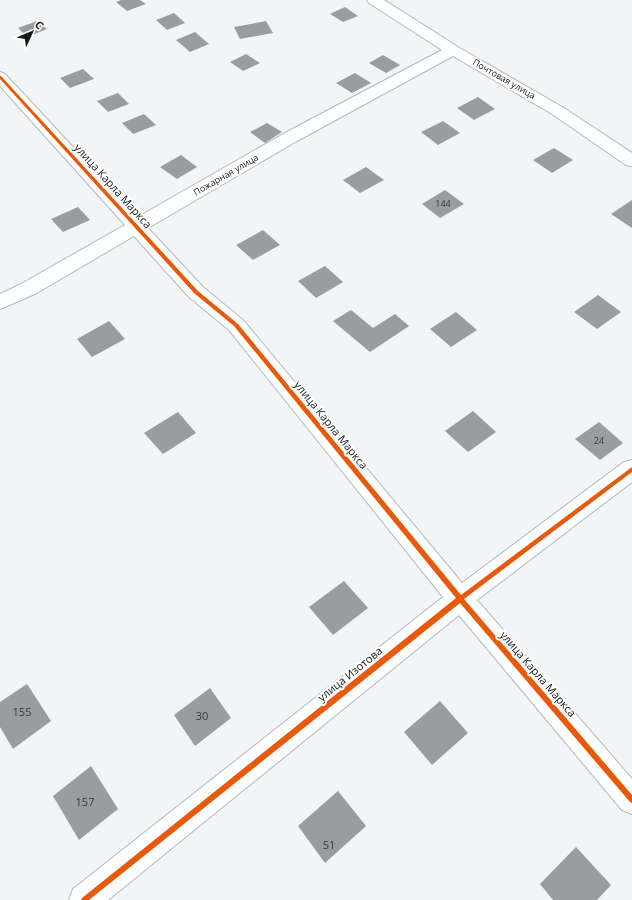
<svg xmlns="http://www.w3.org/2000/svg" width="632" height="900" viewBox="0 0 632 900" font-family="'Open Sans',sans-serif">
<rect width="100%" height="100%" fill="#f2f5f7"/>
<g fill="#9a9c9d">
<path d="M 121,0 L 140,0 L 146,4 L 127,11 L 116,2 Z"/>
<path d="M 345,7 L 358,16 L 343,22 L 330,14 Z"/>
<path d="M 174,13 L 185,23 L 167,30 L 156,20 Z"/>
<path d="M 37,21 L 47,29 L 27,37 L 18,28 Z"/>
<path d="M 266,21 L 273,33 L 240,39 L 234,27 Z"/>
<path d="M 195,32 L 209,44 L 190,52 L 176,40 Z"/>
<path d="M 246,54 L 260,63 L 243,71 L 230,62 Z"/>
<path d="M 383,55 L 400,65 L 386,73 L 369,63 Z"/>
<path d="M 83,69 L 94,79 L 70,88 L 60,78 Z"/>
<path d="M 355,73 L 371,83 L 352,93 L 336,83 Z"/>
<path d="M 118,93 L 129,104 L 108,112 L 97,101 Z"/>
<path d="M 478,97 L 495,109 L 474,120 L 457,108 Z"/>
<path d="M 144,114 L 156,125 L 133,134 L 122,123 Z"/>
<path d="M 443,121 L 460,133 L 438,145 L 421,132 Z"/>
<path d="M 267,123 L 282,132 L 265,143 L 250,132 Z"/>
<path d="M 554,148 L 573,160 L 552,173 L 533,160 Z"/>
<path d="M 181,155 L 197,167 L 177,179 L 160,167 Z"/>
<path d="M 366,167 L 384,180 L 360,193 L 343,180 Z"/>
<path d="M 445,190 L 464,204 L 440,218 L 422,204 Z"/>
<path d="M 632,200 L 632,228 L 611,214 Z"/>
<path d="M 78,207 L 90,220 L 63,232 L 51,219 Z"/>
<path d="M 263,230 L 280,245 L 253,260 L 236,245 Z"/>
<path d="M 325,266 L 343,282 L 316,298 L 298,281 Z"/>
<path d="M 598,295 L 621,312 L 597,329 L 574,312 Z"/>
<path d="M 351,310 L 373,328 L 395,314 L 409,326 L 370,352 L 333,321 Z"/>
<path d="M 456,312 L 477,330 L 451,347 L 430,329 Z"/>
<path d="M 109,321 L 125,339 L 92,357 L 77,339 Z"/>
<path d="M 473,411 L 496,432 L 468,452 L 445,431 Z"/>
<path d="M 178,412 L 196,433 L 163,454 L 144,433 Z"/>
<path d="M 599,422 L 623,443 L 600,460 L 575,439 Z"/>
<path d="M 344,581 L 368,608 L 333,635 L 309,607 Z"/>
<path d="M 27,684 L 51,721 L 13,749 L 0,727 L 0,702 Z"/>
<path d="M 210,688 L 231,718 L 195,746 L 174,715 Z"/>
<path d="M 440,701 L 468,733 L 432,765 L 404,732 Z"/>
<path d="M 91,766 L 118,809 L 79,840 L 53,796 Z"/>
<path d="M 338,791 L 366,826 L 325,863 L 298,826 Z"/>
<path d="M 576,847 L 611,885 L 597,900 L 553,900 L 540,884 Z"/>
</g>
<g fill="none" stroke-linecap="round" stroke-linejoin="round">
<g stroke="#b5b7b9" stroke-width="2">
<path id="minor" d="M 367,0 L 384,0 L 458,47 L 564,108 L 632,153 L 632,166 L 626,165 L 552,114 L 453,56 L 297,141 L 148,228 L 203,287 L 243,320 L 462,583 L 624,462 L 632,460 L 632,482 L 477,600 L 632,779 L 632,814 L 622,810 L 459,615 L 108,900 L 69,900 L 73,889 L 443,597 L 229,330 L 189,297 L 134,236 L 35,294 L 0,309 L 0,294 L 21,284 L 125,225 L 0,86 L 0,72 L 5,74 L 138,217 L 285,133 L 442,50 L 369,3 Z"/>
</g>
<use href="#minor" fill="#fdfefe" fill-rule="evenodd"/>
<g stroke="#fff" stroke-width="3">
<path id="cycleway" d="M 0,76 L 1,76 L 198,291 L 238,324 L 461,595 L 632,467 L 632,472 L 464,599 L 632,795 L 632,803 L 630,802 L 460,603 L 89,900 L 81,900 L 82,898 L 456,598 L 234,326 L 194,293 L 0,79 Z"/>
</g>
<use href="#cycleway" fill="#e8590c" fill-rule="evenodd"/>
</g>
<g text-anchor="middle" stroke-width="4" stroke-linejoin="round" paint-order="stroke">
<g font-size="9" fill="#171819" stroke="#fff">
<text transform="translate(504 79) rotate(30)" y="3">Почтовая улица</text>
<text transform="translate(226 175) rotate(-30)" y="3">Пожарная улица</text>
</g>
<g font-size="9" fill="#38393a">
<text x="443" y="207">144</text>
<text x="599" y="444">24</text>
</g>
<g font-size="11" fill="#171819" stroke="#fff">
<text transform="translate(113 186) rotate(48)" y="4">улица Карла Маркса</text>
<text transform="translate(331 425) rotate(51)" y="4">улица Карла Маркса</text>
<text transform="translate(350 674) rotate(-39)" y="4">улица Изотова</text>
<text transform="translate(538 674) rotate(49)" y="4">улица Карла Маркса</text>
</g>
<g font-size="11" fill="#38393a">
<text x="22" y="716">155</text>
<text x="202" y="720">30</text>
<text x="85" y="806">157</text>
<text x="329" y="849">51</text>
</g>
</g>
<g transform="translate(32 32) rotate(46)" stroke="#ffffff" stroke-width="3" paint-order="stroke">
<path d="M0-3L7 15L0 10L-7 15Z" fill="#171819"/>
<text y="-6" font-size="11" font-weight="bold" text-anchor="middle" fill="#171819">С</text>
</g>
</svg>
